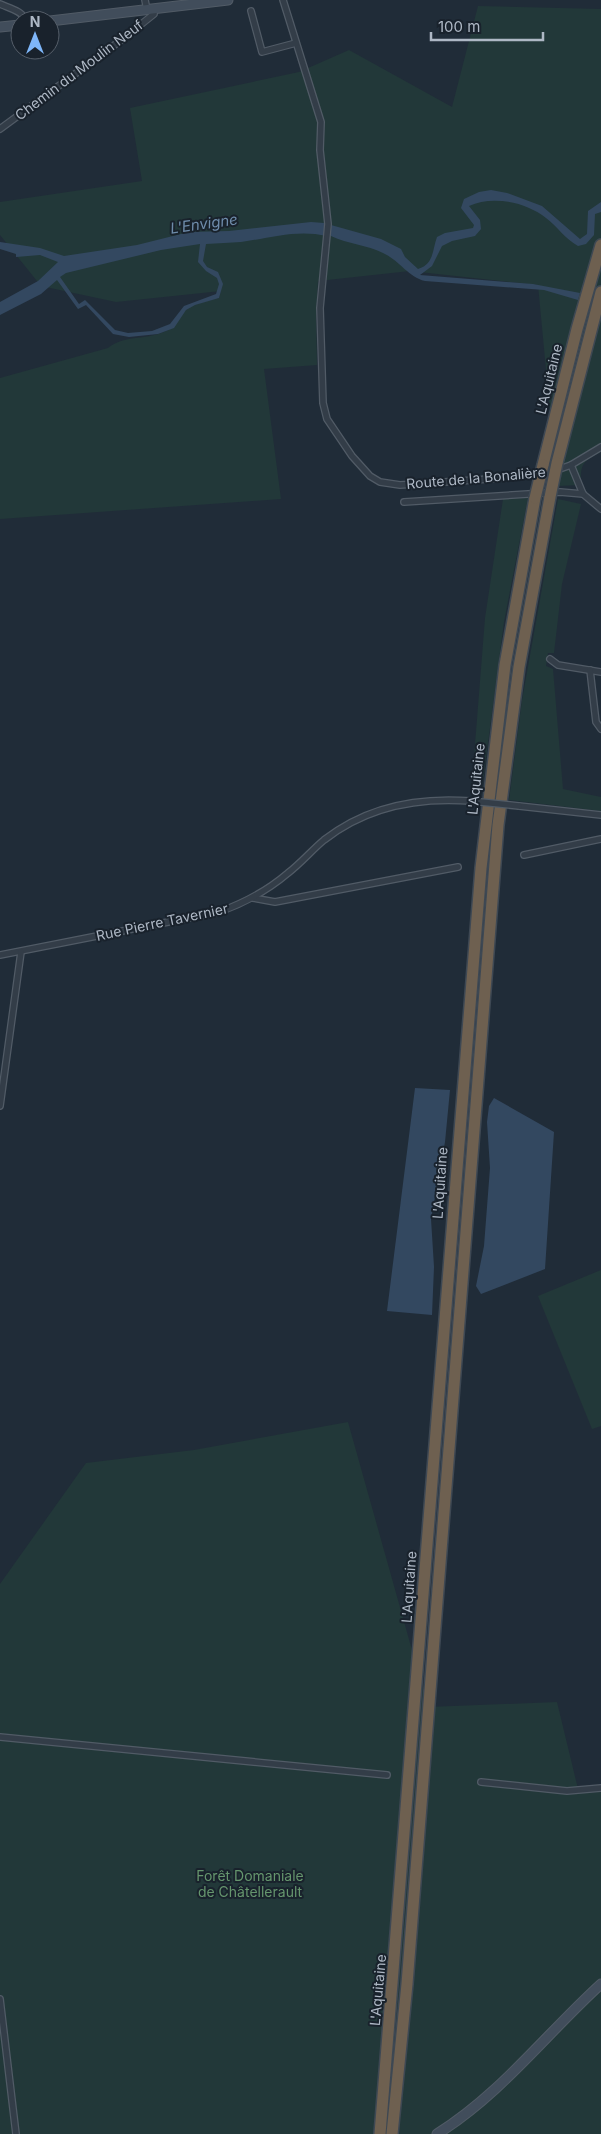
<svg xmlns="http://www.w3.org/2000/svg" width="601" height="2134" viewBox="0 0 601 2134" font-family="Inter,sans-serif">
<rect width="100%" height="100%" fill="#202c38"/>
<g fill="#223839">
<path d="M 478,6 L 601,9 L 601,452 C 583,461 580,464 581,485 L 557,486 L 538,285 L 410,271 L 318,281 L 316,314 L 317,365 L 264,369 L 281,499 L 0,519 L 0,378 L 108,348 C 124,335 143,340 161,333 C 177,328 175,320 186,310 C 194,303 208,301 219,298 L 221,291 L 116,302 L 41,286 L 0,235 L 0,202 L 142,181 L 130,108 L 299,72 L 349,50 L 452,107 Z"/>
<path d="M 528,498 L 504,622 L 481,796 L 471,795 L 485,618 L 503,499 Z"/>
<path d="M 558,499 L 581,504 L 562,584 L 554,653 L 548,653 L 546,666 L 553,669 L 563,789 L 601,797 L 601,811 L 509,800 L 522,700 Z"/>
<path d="M 601,1270 L 601,1426 L 592,1429 L 538,1296 Z"/>
<path d="M 348,1422 L 428,1707 L 557,1702 L 579,1793 L 601,1792 L 601,2134 L 0,2134 L 0,1584 L 86,1463 L 194,1450 Z"/>
</g>
<g fill="#334860" fill-rule="evenodd">
<path d="M 491,190 L 507,193 L 542,206 L 580,239 L 587,234 L 588,211 L 601,202 L 601,212 L 595,214 L 594,235 L 586,244 L 578,246 C 565,239 557,226 546,218 C 526,202 492,195 469,206 L 480,220 L 481,229 L 475,236 L 452,241 L 442,246 L 432,266 L 420,275 L 533,284 L 580,293 L 578,300 L 544,290 L 425,281 C 408,277 399,260 383,253 C 367,245 348,244 331,236 L 331,225 L 381,239 L 401,249 L 405,257 L 418,269 C 434,264 432,251 437,237 L 445,233 L 473,228 L 474,225 L 461,208 L 464,199 L 479,192 Z"/>
<path d="M 311,222 L 324,223 L 327,236 C 297,229 270,238 241,242 C 230,243 218,243 206,244 L 203,261 L 207,267 L 218,272 L 223,284 L 219,298 L 195,305 L 186,310 L 174,328 L 158,334 L 129,337 L 113,334 L 86,305 L 78,309 L 57,280 L 41,294 L 0,315 L 0,302 L 38,281 L 58,262 L 40,255 L 16,257 L 16,254 L 0,249 L 0,242 L 40,248 L 64,256 L 137,245 L 189,232 L 229,231 ZM 200,244 L 198,262 L 206,271 L 217,278 L 219,284 L 216,294 L 184,306 L 170,324 L 152,331 L 128,333 L 115,330 L 85,300 L 79,304 L 60,277 L 66,273 L 161,250 Z"/>
<path d="M 415,1088 L 450,1090 L 445,1142 L 431,1219 L 434,1267 L 432,1315 L 387,1311 Z"/>
<path d="M 494,1098 L 554,1132 L 545,1269 L 481,1294 L 476,1286 L 484,1246 L 490,1168 L 487,1122 L 489,1106 Z"/>
</g>
<g fill="none" stroke-linecap="round" stroke-linejoin="round">
<g stroke="#515b66" stroke-width="8">
<g id="street">
<path d="M 145,0 L 147,10"/>
<path d="M 283,0 L 321,122 L 320,150 L 328,224 L 320,308 L 323,403 L 327,419 L 352,456 L 370,476 L 380,482 L 400,485 L 489,479 L 554,471 L 571,465 L 601,447"/>
<path d="M 0,4 C 9,8 22,11 26,20"/>
<path d="M 251,11 L 262,52 L 296,43"/>
<path d="M 0,129 L 124,38 L 154,14 L 154,9"/>
<path d="M 571,465 L 583,494 L 601,509"/>
<path d="M 404,502 L 560,492 L 583,494"/>
<path d="M 550,659 L 558,665 L 601,672"/>
<path d="M 590,670 L 596,722 L 601,729"/>
<path d="M 519,806 L 601,815"/>
<path d="M 524,855 L 601,839"/>
<path d="M 253,898 L 275,902 L 458,867"/>
<path d="M 0,955 L 219,912 C 244,903 267,891 288,873 C 301,863 312,850 324,840 C 367,806 418,797 471,801"/>
<path d="M 0,1106 L 21,952"/>
<path d="M 0,1737 L 387,1775"/>
<path d="M 481,1782 L 567,1791 L 601,1788"/>
<path d="M 0,1999 L 16,2134"/>
</g>
</g>
<g stroke="#515b66" stroke-width="11">
<g id="secondary">
<path d="M 50,21 L 228,0"/>
<path d="M 0,27 L 20,25"/>
<path d="M 437,2134 C 501,2094 546,2034 601,1984"/>
</g>
</g>
<g stroke="#3e4853" stroke-width="14">
<g id="highway">
<path d="M 557,463 L 601,292"/>
<path d="M 543,465 L 577,329 L 601,245"/>
<path d="M 380,2134 L 481,868 L 505,665 L 535,498"/>
<path d="M 392,2134 L 407,1984 L 498,825 L 519,667 L 550,497"/>
</g>
</g>
<use href="#street" stroke="#333d48" stroke-width="5.5"/>
<use href="#secondary" stroke="#414d5b" stroke-width="9"/>
<use href="#highway" stroke="#6e6050" stroke-width="11"/>
<g stroke="#515b66" stroke-width="8" stroke-linecap="butt">
<path id="street-bridge" d="M 471,801 L 519,806"/>
</g>
<g stroke="#3e4853" stroke-width="14" stroke-linecap="butt">
<g id="highway-bridge">
<path d="M 550,497 L 557,463"/>
<path d="M 535,498 L 543,465"/>
</g>
</g>
<use href="#street-bridge" stroke="#333d48" stroke-width="5.5"/>
<use href="#highway-bridge" stroke="#6e6050" stroke-width="11"/>
</g>
<g text-anchor="middle" stroke-width="4" stroke-linejoin="round" paint-order="stroke">
<g font-size="14" fill="#aeb8c5" stroke="#19222c">
<text transform="translate(79 70) rotate(-37)" y="5">Chemin du Moulin Neuf</text>
<text transform="translate(549 379) rotate(-76)" y="5">L'Aquitaine</text>
<text transform="translate(476 478) rotate(-5)" y="5">Route de la Bonalière</text>
<text transform="translate(476 779) rotate(-84)" y="5">L'Aquitaine</text>
<text transform="translate(162 922) rotate(-12)" y="5">Rue Pierre Tavernier</text>
<text transform="translate(440 1183) rotate(-86)" y="5">L'Aquitaine</text>
<text transform="translate(409 1587) rotate(-86)" y="5">L'Aquitaine</text>
<text transform="translate(378 1990) rotate(-85)" y="5">L'Aquitaine</text>
</g>
<g font-size="14" fill="#65956d" stroke="#19222c">
<text x="250" y="1881">Forêt Domaniale<tspan x="250" dy="16">de Châtellerault</tspan></text>
</g>
<g font-size="15" font-style="italic" fill="#6e8baa" stroke="#19222c">
<text transform="translate(204 224) rotate(-8)" y="5">L'Envigne</text>
</g>
</g>
<g transform="translate(35 35)"><circle r="24" fill="#19222c" stroke="#555e69"/>
<path d="M0-4L9 19L0 12L-9 19Z" fill="#7eb6f9"/>
<text y="-8" font-size="14" font-weight="bold" text-anchor="middle" fill="#aeb8c5">N</text>
</g>
<path d="M431 32v8h112v-8" fill="none" stroke="#aeb8c5" stroke-width="2.5"/>
<text x="438" y="32" font-size="15" fill="#aeb8c5" stroke="#19222c" stroke-width="4" paint-order="stroke">100 m</text>
</svg>
